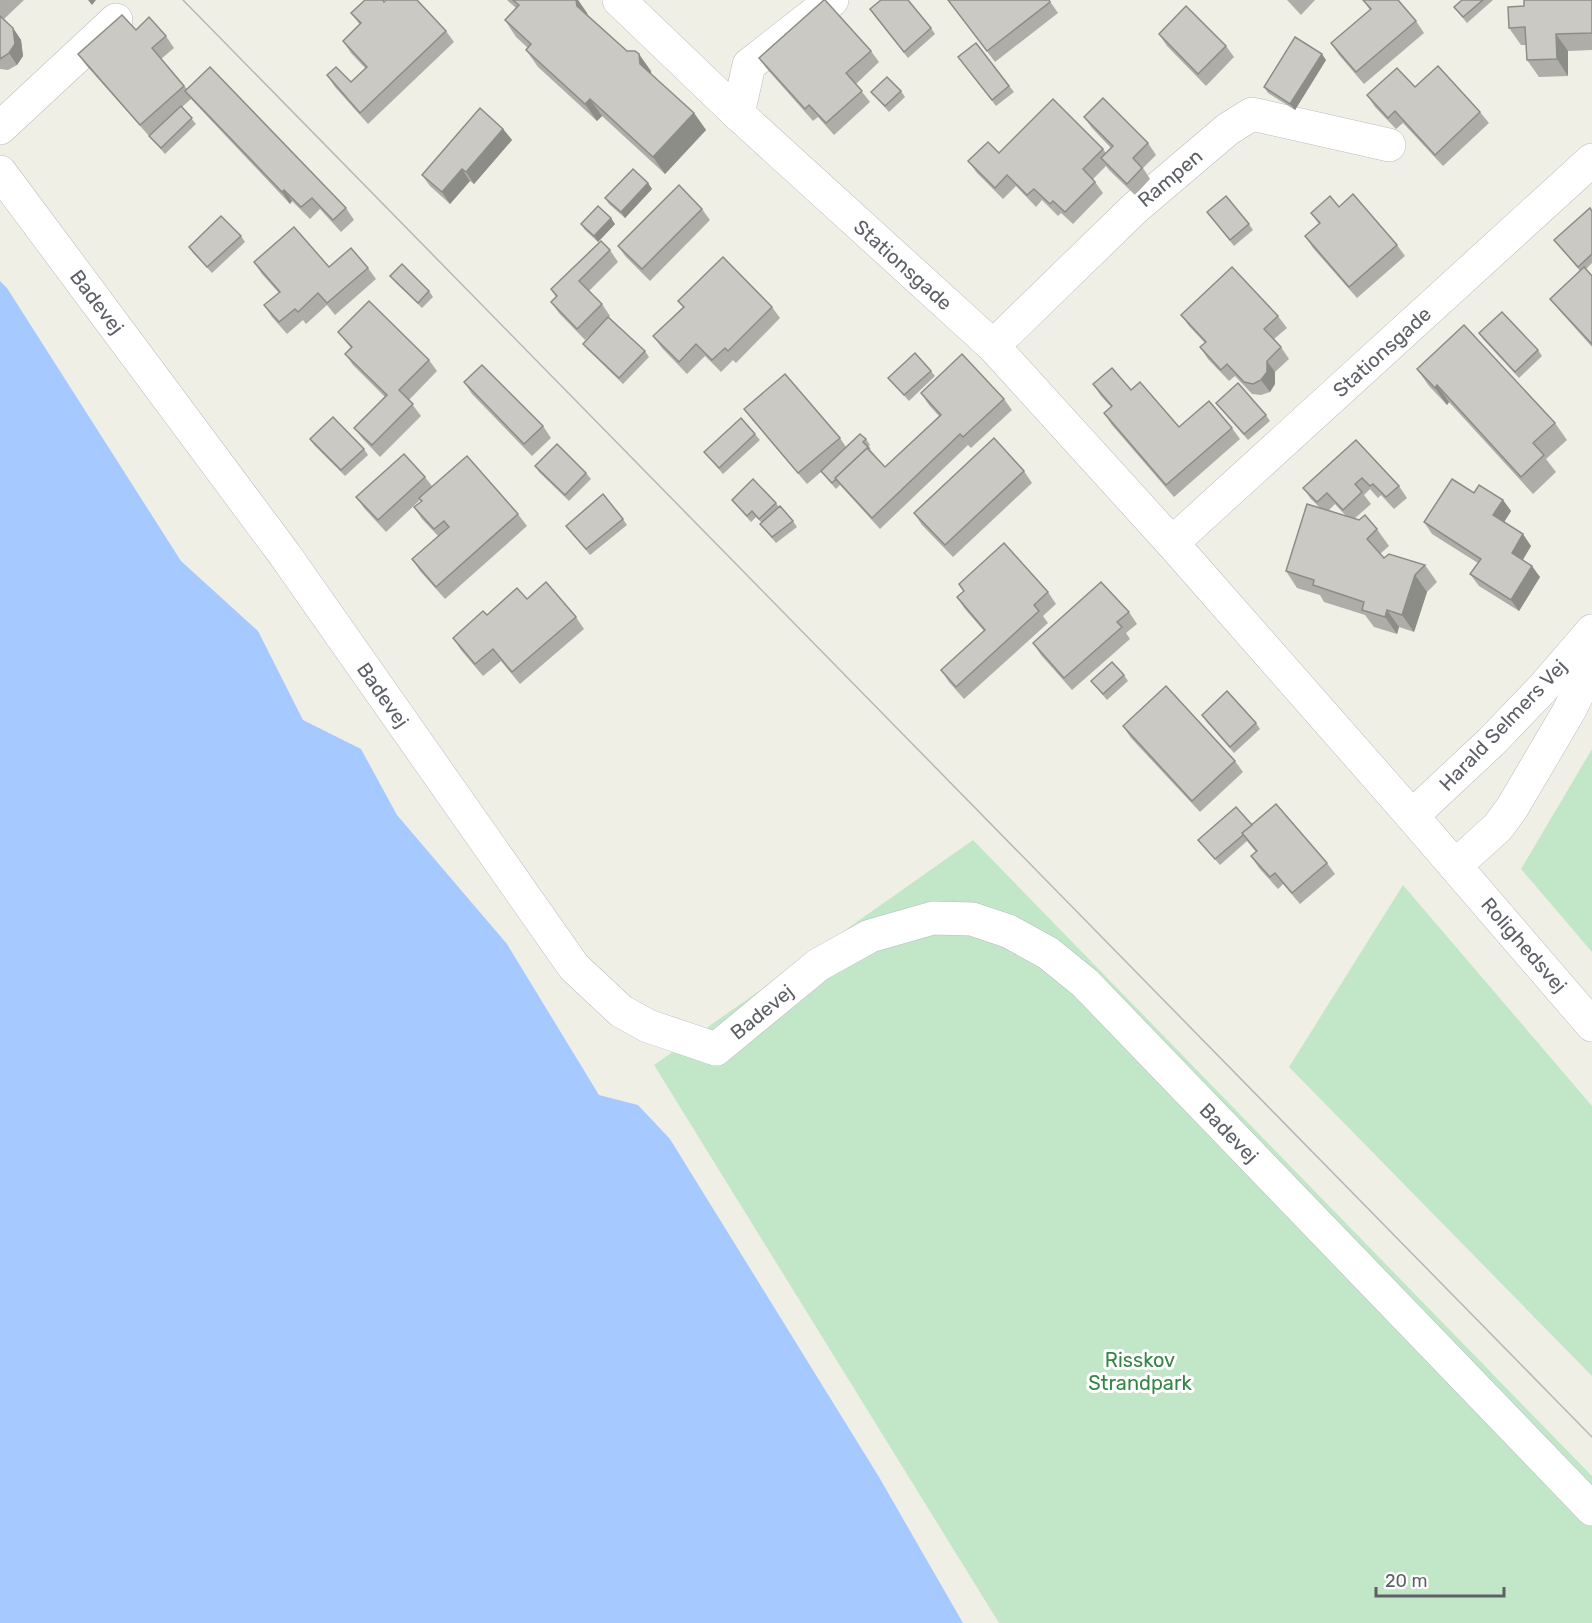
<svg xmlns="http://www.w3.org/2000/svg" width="1592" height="1623" viewBox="0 0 1592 1623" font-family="Rubik,sans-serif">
<rect width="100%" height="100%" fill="#f0efe6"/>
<g fill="#c2e7c8">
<path d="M 1592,749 L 1592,952 L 1521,869 Z"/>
<path d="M 973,840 L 1592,1476 L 1592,1623 L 999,1623 L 654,1065 Z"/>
<path d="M 1403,885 L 1592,1106 L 1592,1376 L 1289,1067 Z"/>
</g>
<path fill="#a6caff" d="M 0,281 L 7,288 L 181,561 L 258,631 L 303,720 L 361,749 L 397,815 L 507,944 L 599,1095 L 638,1105 L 670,1139 L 879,1477 L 963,1623 L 0,1623 Z"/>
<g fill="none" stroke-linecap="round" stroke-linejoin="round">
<g stroke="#babcc1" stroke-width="34">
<g id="minor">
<path d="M 619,0 L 738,114 L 993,346 L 1172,543 L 1412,816 L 1592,1025"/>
<path d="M 738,114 L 749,65 L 832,0"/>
<path d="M 0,128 L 116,20"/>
<path d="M 0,172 L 285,555 L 574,967 L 621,1011 L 648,1026 L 716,1049 L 818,965 L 870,936 L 933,918 L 972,919 L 1008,931 L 1048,953 L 1085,983 L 1592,1509"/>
<path d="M 993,346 L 1135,208 L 1228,129 L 1252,114 L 1389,145"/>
<path d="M 1172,543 L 1592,160"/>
<path d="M 1412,816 L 1491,742 L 1542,689 L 1592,631"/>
<path d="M 1455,866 L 1498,827 L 1512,808 L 1569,711 L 1592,665"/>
</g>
</g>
<use href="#minor" stroke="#fff" stroke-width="33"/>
<path stroke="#b6b7b7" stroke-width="1.5" d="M 183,0 L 1592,1437"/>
</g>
<g fill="#aeada8" fill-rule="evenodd">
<path d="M 0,0 L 24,0 L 4,19 L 13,28 L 21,40 L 23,56 L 17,65 L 8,70 L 0,69 Z"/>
<path d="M 507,0 L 578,0 L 587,13 L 588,16 L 627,51 L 651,71 L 651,74 L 694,113 L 706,130 L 665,174 L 602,116 L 597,121 L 538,67 L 526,50 L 528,48 L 516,37 L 505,20 L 516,8 Z"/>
<path d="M 948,0 L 1049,0 L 1058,13 L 995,62 Z"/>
<path d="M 1287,0 L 1315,0 L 1301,15 Z"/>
<path d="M 1363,0 L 1416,21 L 1424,33 L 1364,84 L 1339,55 L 1331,43 L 1370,10 Z"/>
<path d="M 1462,0 L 1493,0 L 1467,23 L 1454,7 Z"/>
<path d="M 1592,0 L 1592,50 L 1568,51 L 1568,76 L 1539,77 L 1527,60 L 1526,45 L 1521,45 L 1509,28 L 1524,6 Z"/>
<path d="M 384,2 L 446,31 L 454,42 L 368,124 L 335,87 L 327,75 L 351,82 L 366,69 L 351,53 L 343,41 L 360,25 L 351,13 Z"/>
<path d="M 874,15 L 931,28 L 935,34 L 908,58 Z"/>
<path d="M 1159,34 L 1226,46 L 1234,57 L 1206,86 L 1167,46 Z"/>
<path d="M 166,36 L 174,48 L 161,59 L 187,89 L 346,208 L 354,220 L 341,232 L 320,209 L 310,219 L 292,201 L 290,204 L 191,99 L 182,107 L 196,124 L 165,154 L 86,65 L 78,54 Z"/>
<path d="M 976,43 L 1014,92 L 996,106 L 962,62 Z"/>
<path d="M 871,51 L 879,62 L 856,84 L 870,102 L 834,135 L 818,117 L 813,121 L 767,69 L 759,58 Z"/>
<path d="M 1326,60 L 1295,110 L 1268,93 L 1264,87 Z"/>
<path d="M 1415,87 L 1480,112 L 1489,123 L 1443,166 L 1403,123 L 1396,129 L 1375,107 L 1367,95 Z"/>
<path d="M 901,91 L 905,97 L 889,112 L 871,92 Z"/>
<path d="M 1084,117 L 1148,143 L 1156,155 L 1143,168 L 1150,179 L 1135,195 L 1109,170 L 1106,166 L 1093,179 L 1103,193 L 1073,224 L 1061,213 L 1058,216 L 1042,200 L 1036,207 L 1016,186 L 1003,199 L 977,173 L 968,161 L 999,153 L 1103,149 L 1106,153 L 1111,148 L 1092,128 Z"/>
<path d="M 503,129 L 512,140 L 474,184 L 470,181 L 450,204 L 430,186 L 422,175 Z"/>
<path d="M 648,183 L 652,189 L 625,218 L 609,204 L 605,198 Z"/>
<path d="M 1339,207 L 1397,245 L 1405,256 L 1357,298 L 1313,248 L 1305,236 L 1319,224 L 1311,213 Z"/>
<path d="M 702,209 L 710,220 L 650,281 L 626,257 L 618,246 Z"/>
<path d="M 1592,211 L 1592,263 L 1586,269 L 1592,276 L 1592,347 L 1559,310 L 1550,299 L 1580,271 L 1554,240 Z"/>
<path d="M 1207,212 L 1249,224 L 1253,230 L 1234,246 Z"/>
<path d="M 581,224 L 615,224 L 598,242 L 585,230 Z"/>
<path d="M 241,236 L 245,242 L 212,273 L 193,253 L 189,247 Z"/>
<path d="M 610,250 L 618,262 L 589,291 L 602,304 L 610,316 L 609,317 L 645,351 L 649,357 L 623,384 L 587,349 L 583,344 L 595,331 L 585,340 L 559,313 L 551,302 L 556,297 L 551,289 Z"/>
<path d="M 254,262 L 329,267 L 368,268 L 376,279 L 335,315 L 327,305 L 306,324 L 303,320 L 287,334 L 272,317 L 264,305 L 279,293 L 262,274 Z"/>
<path d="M 390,276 L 429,291 L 433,297 L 422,308 L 395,282 Z"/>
<path d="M 678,301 L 772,307 L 780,318 L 736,363 L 733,360 L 721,372 L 705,356 L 687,374 L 662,348 L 653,336 L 683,307 Z"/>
<path d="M 1181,315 L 1278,316 L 1287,328 L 1274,339 L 1281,347 L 1289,359 L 1275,372 L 1275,384 L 1270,392 L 1261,395 L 1252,394 L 1235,376 L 1229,381 L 1208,359 L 1200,347 L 1205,343 L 1189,326 Z"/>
<path d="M 338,332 L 429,360 L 437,371 L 409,400 L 421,416 L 380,457 L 363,439 L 354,428 L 385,397 L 353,365 L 345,354 L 351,348 Z"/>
<path d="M 1479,333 L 1538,350 L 1542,356 L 1519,378 L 1483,339 Z"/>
<path d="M 1417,369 L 1555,423 L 1567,440 L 1546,459 L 1556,472 L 1533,494 L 1449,402 L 1447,405 L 1429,386 Z"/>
<path d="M 931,371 L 935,376 L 909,401 L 888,378 Z"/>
<path d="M 464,382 L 543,426 L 551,438 L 532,456 L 472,394 Z"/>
<path d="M 1093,384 L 1131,390 L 1179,427 L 1232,428 L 1240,439 L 1174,497 L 1112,425 L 1104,413 L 1111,407 L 1101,396 Z"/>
<path d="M 921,393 L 1004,399 L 1012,410 L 971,448 L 968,445 L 880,529 L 840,485 L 836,489 L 821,472 L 807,484 L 753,421 L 744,409 L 840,438 L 846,447 L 866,439 L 870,445 L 868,447 L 885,467 L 939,416 L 929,405 Z"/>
<path d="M 1216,403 L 1266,415 L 1270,421 L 1248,440 Z"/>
<path d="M 755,434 L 760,440 L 723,474 L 704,452 Z"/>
<path d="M 310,439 L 364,449 L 368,455 L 345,476 L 314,445 Z"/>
<path d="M 1356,440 L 1399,486 L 1407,498 L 1394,509 L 1381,495 L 1378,498 L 1370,489 L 1364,495 L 1371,504 L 1354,519 L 1377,529 L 1389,546 L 1380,554 L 1384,558 L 1425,565 L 1437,582 L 1427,592 L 1414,632 L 1399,627 L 1397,634 L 1374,627 L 1365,615 L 1324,602 L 1320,595 L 1297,588 L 1286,571 L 1319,507 L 1311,499 L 1303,488 ZM 1335,504 L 1346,516 L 1329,510 Z"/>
<path d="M 535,466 L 586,473 L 591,479 L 569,501 L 539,472 Z"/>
<path d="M 1024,471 L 1032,483 L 953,557 L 922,525 L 914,513 Z"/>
<path d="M 425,477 L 432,486 L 518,514 L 527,526 L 445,599 L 420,571 L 412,559 L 438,536 L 422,519 L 414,507 L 421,502 L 420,500 L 386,532 L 364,508 L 356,497 Z"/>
<path d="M 1474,493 L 1503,500 L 1511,511 L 1504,522 L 1531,546 L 1523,560 L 1540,577 L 1519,611 L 1479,586 L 1470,574 L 1478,563 L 1432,534 L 1424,522 Z"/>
<path d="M 732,500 L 776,503 L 779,507 L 793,521 L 797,527 L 776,543 L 765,530 L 760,524 L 762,523 L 756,517 L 751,522 L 736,505 Z"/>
<path d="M 623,519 L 627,525 L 590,555 L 566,526 Z"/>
<path d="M 959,584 L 1048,592 L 1056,604 L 1043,616 L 1048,623 L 964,699 L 949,682 L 941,670 L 984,631 L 965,609 L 957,597 L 964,591 Z"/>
<path d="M 527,599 L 576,617 L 584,629 L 520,684 L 501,661 L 483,676 L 461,650 L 453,638 L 487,615 Z"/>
<path d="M 1129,612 L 1137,624 L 1126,633 L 1130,639 L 1072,690 L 1041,655 L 1033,643 Z"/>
<path d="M 1124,675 L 1128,681 L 1107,700 L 1091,681 Z"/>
<path d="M 1202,715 L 1256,723 L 1260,729 L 1234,753 L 1206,721 Z"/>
<path d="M 1123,726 L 1235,761 L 1243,772 L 1200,812 L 1131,738 Z"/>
<path d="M 1252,825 L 1327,863 L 1335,874 L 1300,904 L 1283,884 L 1278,889 L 1259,868 L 1251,856 L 1256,852 L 1247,841 L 1220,865 L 1198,840 Z"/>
</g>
<g fill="#8d8d88">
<path d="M 88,0 L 96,0 L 92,5 Z"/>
<path d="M 576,0 L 578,0 L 587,13 L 589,23 L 577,6 Z"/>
<path d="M 13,28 L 21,40 L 23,56 L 17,65 L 9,53 Z"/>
<path d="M 1556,34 L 1568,51 L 1568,76 L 1557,59 Z"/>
<path d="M 639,54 L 651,71 L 652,81 L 640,64 Z"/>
<path d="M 1322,54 L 1326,60 L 1295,110 L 1290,104 Z"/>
<path d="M 590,99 L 602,116 L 597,121 L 585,104 Z"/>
<path d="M 694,113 L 706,130 L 665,174 L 653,157 Z"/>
<path d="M 503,129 L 512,140 L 474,184 L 466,172 Z"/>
<path d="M 462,169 L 470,181 L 450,204 L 442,192 Z"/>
<path d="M 648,183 L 652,189 L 625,218 L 621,212 Z"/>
<path d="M 284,190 L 292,201 L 290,204 L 282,192 Z"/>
<path d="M 611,218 L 615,224 L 598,242 L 594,236 Z"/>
<path d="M 1267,361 L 1275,372 L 1275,384 L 1270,392 L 1261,380 Z"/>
<path d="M 1437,385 L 1449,402 L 1447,405 L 1435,388 Z"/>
<path d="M 1503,500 L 1511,511 L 1501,527 L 1493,515 Z"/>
<path d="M 1523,534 L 1531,546 L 1520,564 L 1512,553 Z"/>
<path d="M 1532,566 L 1540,577 L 1519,611 L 1511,600 Z"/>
<path d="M 1415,575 L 1427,592 L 1414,632 L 1402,615 Z"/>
<path d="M 1387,610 L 1399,627 L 1397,634 L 1385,617 Z"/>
</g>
<g fill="#cac9c3" stroke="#8d8d88" stroke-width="1.5">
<path d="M 365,0 L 383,0 L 384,2 L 386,0 L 417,0 L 446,31 L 360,113 L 327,75 L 336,67 L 351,82 L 367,67 L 343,41 L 361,23 L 351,13 Z"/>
<path d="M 513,0 L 576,0 L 577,6 L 627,51 L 635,51 L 639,54 L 640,64 L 694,113 L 653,157 L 590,99 L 585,104 L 526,50 L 531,44 L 505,20 L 519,5 Z"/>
<path d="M 824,0 L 825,0 L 871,51 L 846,73 L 862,91 L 826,123 L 809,105 L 805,109 L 759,58 Z"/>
<path d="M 881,0 L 908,0 L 931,28 L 904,52 L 870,9 Z"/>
<path d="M 948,0 L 1049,0 L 1050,2 L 987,51 Z"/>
<path d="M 1363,0 L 1398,0 L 1416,21 L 1356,72 L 1331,43 L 1371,9 Z"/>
<path d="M 1462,0 L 1483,0 L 1463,17 L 1454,7 Z"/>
<path d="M 1524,0 L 1592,0 L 1592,33 L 1556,34 L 1557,59 L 1527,60 L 1525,27 L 1509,28 L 1508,7 L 1524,6 Z"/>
<path d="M 1186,6 L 1226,46 L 1198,74 L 1159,34 Z"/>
<path d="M 122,15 L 136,30 L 149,17 L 166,36 L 152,48 L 184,86 L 140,125 L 78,54 Z"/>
<path d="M 0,16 L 13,28 L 15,44 L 9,53 L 0,59 Z"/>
<path d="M 1295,37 L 1322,54 L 1290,104 L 1264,87 Z"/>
<path d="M 976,43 L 1009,86 L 992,100 L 958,57 Z"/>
<path d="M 1438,66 L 1480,112 L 1435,155 L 1395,111 L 1388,118 L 1367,95 L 1397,68 L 1415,87 Z"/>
<path d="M 210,67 L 346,208 L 333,220 L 312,198 L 301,207 L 284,190 L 282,192 L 185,91 Z"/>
<path d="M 887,77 L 901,91 L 885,106 L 871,92 Z"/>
<path d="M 1103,98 L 1148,143 L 1133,158 L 1142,168 L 1127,184 L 1101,158 L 1113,146 L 1084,117 Z"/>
<path d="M 1053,99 L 1103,149 L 1083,169 L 1095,182 L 1065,212 L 1053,201 L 1050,204 L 1034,189 L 1027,195 L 1007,175 L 995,188 L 968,161 L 988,142 L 999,153 Z"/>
<path d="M 181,106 L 192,118 L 161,148 L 149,136 Z"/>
<path d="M 480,108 L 503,129 L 466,172 L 462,169 L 442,192 L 422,175 Z"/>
<path d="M 633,169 L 648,183 L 621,212 L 605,198 Z"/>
<path d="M 679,185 L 702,209 L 642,269 L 618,246 Z"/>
<path d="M 1353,194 L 1397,245 L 1349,287 L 1305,236 L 1320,223 L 1311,213 L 1330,196 L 1339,207 Z"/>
<path d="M 1226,196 L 1249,224 L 1230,240 L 1207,212 Z"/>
<path d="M 598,206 L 611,218 L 594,236 L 581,224 Z"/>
<path d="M 1590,208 L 1592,211 L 1592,254 L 1578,267 L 1554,240 Z"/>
<path d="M 221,216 L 241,236 L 207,267 L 189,247 Z"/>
<path d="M 294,227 L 329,267 L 351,248 L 368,268 L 327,303 L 318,293 L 298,312 L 295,309 L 279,322 L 264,305 L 280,292 L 254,262 Z"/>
<path d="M 601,241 L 610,250 L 579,281 L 602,304 L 577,329 L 551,302 L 557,296 L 551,289 Z"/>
<path d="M 723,257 L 772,307 L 728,351 L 725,348 L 712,360 L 696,344 L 679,362 L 653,336 L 684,307 L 678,301 Z"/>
<path d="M 402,264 L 429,291 L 418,303 L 390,276 Z"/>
<path d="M 1232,267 L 1278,316 L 1264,329 L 1281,347 L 1267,361 L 1267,372 L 1261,380 L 1253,384 L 1244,382 L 1227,364 L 1221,370 L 1200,347 L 1206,342 L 1181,315 Z"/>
<path d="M 1584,267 L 1592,276 L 1592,344 L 1550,299 Z"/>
<path d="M 369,301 L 429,360 L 399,390 L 413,404 L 372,445 L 354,428 L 387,395 L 345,354 L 352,347 L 338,332 Z"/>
<path d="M 1502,312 L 1538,350 L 1515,372 L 1479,333 Z"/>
<path d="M 608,317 L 645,351 L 619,378 L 583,344 Z"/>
<path d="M 1464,325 L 1555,423 L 1533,443 L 1544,455 L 1521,477 L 1437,385 L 1435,388 L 1417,369 Z"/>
<path d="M 915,353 L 931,371 L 904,395 L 888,378 Z"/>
<path d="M 962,354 L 1004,399 L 963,437 L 960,434 L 872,518 L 835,478 L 867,448 L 885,467 L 941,415 L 921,393 Z"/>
<path d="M 482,365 L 543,426 L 524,444 L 464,382 Z"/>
<path d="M 1112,368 L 1131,390 L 1140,382 L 1179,427 L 1209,401 L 1232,428 L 1166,485 L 1104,413 L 1112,406 L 1093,384 Z"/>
<path d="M 785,374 L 840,438 L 798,473 L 744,409 Z"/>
<path d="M 1238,383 L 1266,415 L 1244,434 L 1216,403 Z"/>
<path d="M 333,417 L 364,449 L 341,470 L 310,439 Z"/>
<path d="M 741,418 L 755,434 L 719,468 L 704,452 Z"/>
<path d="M 860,434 L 866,439 L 863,442 L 869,448 L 867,448 L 835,478 L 836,479 L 832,483 L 821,471 Z"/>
<path d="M 994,438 L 1024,471 L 945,545 L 914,513 Z"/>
<path d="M 1356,440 L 1399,486 L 1386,497 L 1373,484 L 1370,486 L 1362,478 L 1355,484 L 1362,492 L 1343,510 L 1327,493 L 1317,502 L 1303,488 Z"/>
<path d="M 557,444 L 586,473 L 565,495 L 535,466 Z"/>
<path d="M 404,454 L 425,477 L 378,520 L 356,497 Z"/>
<path d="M 467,456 L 518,514 L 436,587 L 412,559 L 449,527 L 444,521 L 434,529 L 414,507 L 422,501 L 419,498 Z"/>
<path d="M 753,479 L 776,503 L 759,519 L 752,511 L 747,516 L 732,500 Z"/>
<path d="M 1452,479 L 1474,493 L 1479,485 L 1503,500 L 1493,515 L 1523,534 L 1512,553 L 1532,566 L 1511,600 L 1470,574 L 1481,559 L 1424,522 Z"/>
<path d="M 603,494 L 623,519 L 586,549 L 566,526 Z"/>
<path d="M 1307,504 L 1359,520 L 1365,515 L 1377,529 L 1367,539 L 1384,558 L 1389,554 L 1425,565 L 1415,575 L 1402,615 L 1387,610 L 1385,617 L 1362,610 L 1364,602 L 1313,585 L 1314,580 L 1286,571 Z"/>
<path d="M 780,506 L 793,521 L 772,537 L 760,524 Z"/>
<path d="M 1004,543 L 1048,592 L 1034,605 L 1039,611 L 956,687 L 941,670 L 985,630 L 957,597 L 964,591 L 959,584 Z"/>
<path d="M 546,582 L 576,617 L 512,672 L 493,649 L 475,664 L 453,638 L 483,611 L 487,615 L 517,588 L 527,599 Z"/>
<path d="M 1101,582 L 1129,612 L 1117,622 L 1122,627 L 1064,678 L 1033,643 Z"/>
<path d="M 1112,662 L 1124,675 L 1103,694 L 1091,681 Z"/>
<path d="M 1166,686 L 1235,761 L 1192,801 L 1123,726 Z"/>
<path d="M 1227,691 L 1256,723 L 1230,747 L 1202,715 Z"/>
<path d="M 1276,804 L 1327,863 L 1292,893 L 1275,873 L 1270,877 L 1251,856 L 1257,851 L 1242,833 Z"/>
<path d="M 1236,807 L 1252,825 L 1242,833 L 1243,835 L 1215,859 L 1198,840 Z"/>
</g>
<g text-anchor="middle" stroke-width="6" stroke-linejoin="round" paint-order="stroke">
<g font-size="20" fill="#5d6066" stroke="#fff">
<text transform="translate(1170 178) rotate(-40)" y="7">Rampen</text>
<text transform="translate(903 265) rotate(42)" y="7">Stationsgade</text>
<text transform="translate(97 302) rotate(53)" y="7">Badevej</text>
<text transform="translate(1382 352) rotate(-42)" y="7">Stationsgade</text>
<text transform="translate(383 695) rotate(55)" y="7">Badevej</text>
<text transform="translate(1503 725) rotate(-46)" y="7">Harald Selmers Vej</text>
<text transform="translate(1524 945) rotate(49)" y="7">Rolighedsvej</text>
<text transform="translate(762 1012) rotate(-39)" y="7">Badevej</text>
<text transform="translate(1229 1133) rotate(46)" y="7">Badevej</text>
</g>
<g font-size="20" fill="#358545" stroke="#fff">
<text x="1140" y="1367">Risskov<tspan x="1140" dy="23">Strandpark</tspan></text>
</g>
</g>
<path d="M1376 1587v9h128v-9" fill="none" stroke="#5d6066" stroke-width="3"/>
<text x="1385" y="1587" font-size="18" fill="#5d6066" stroke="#ffffff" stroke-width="4.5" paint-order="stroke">20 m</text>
</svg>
